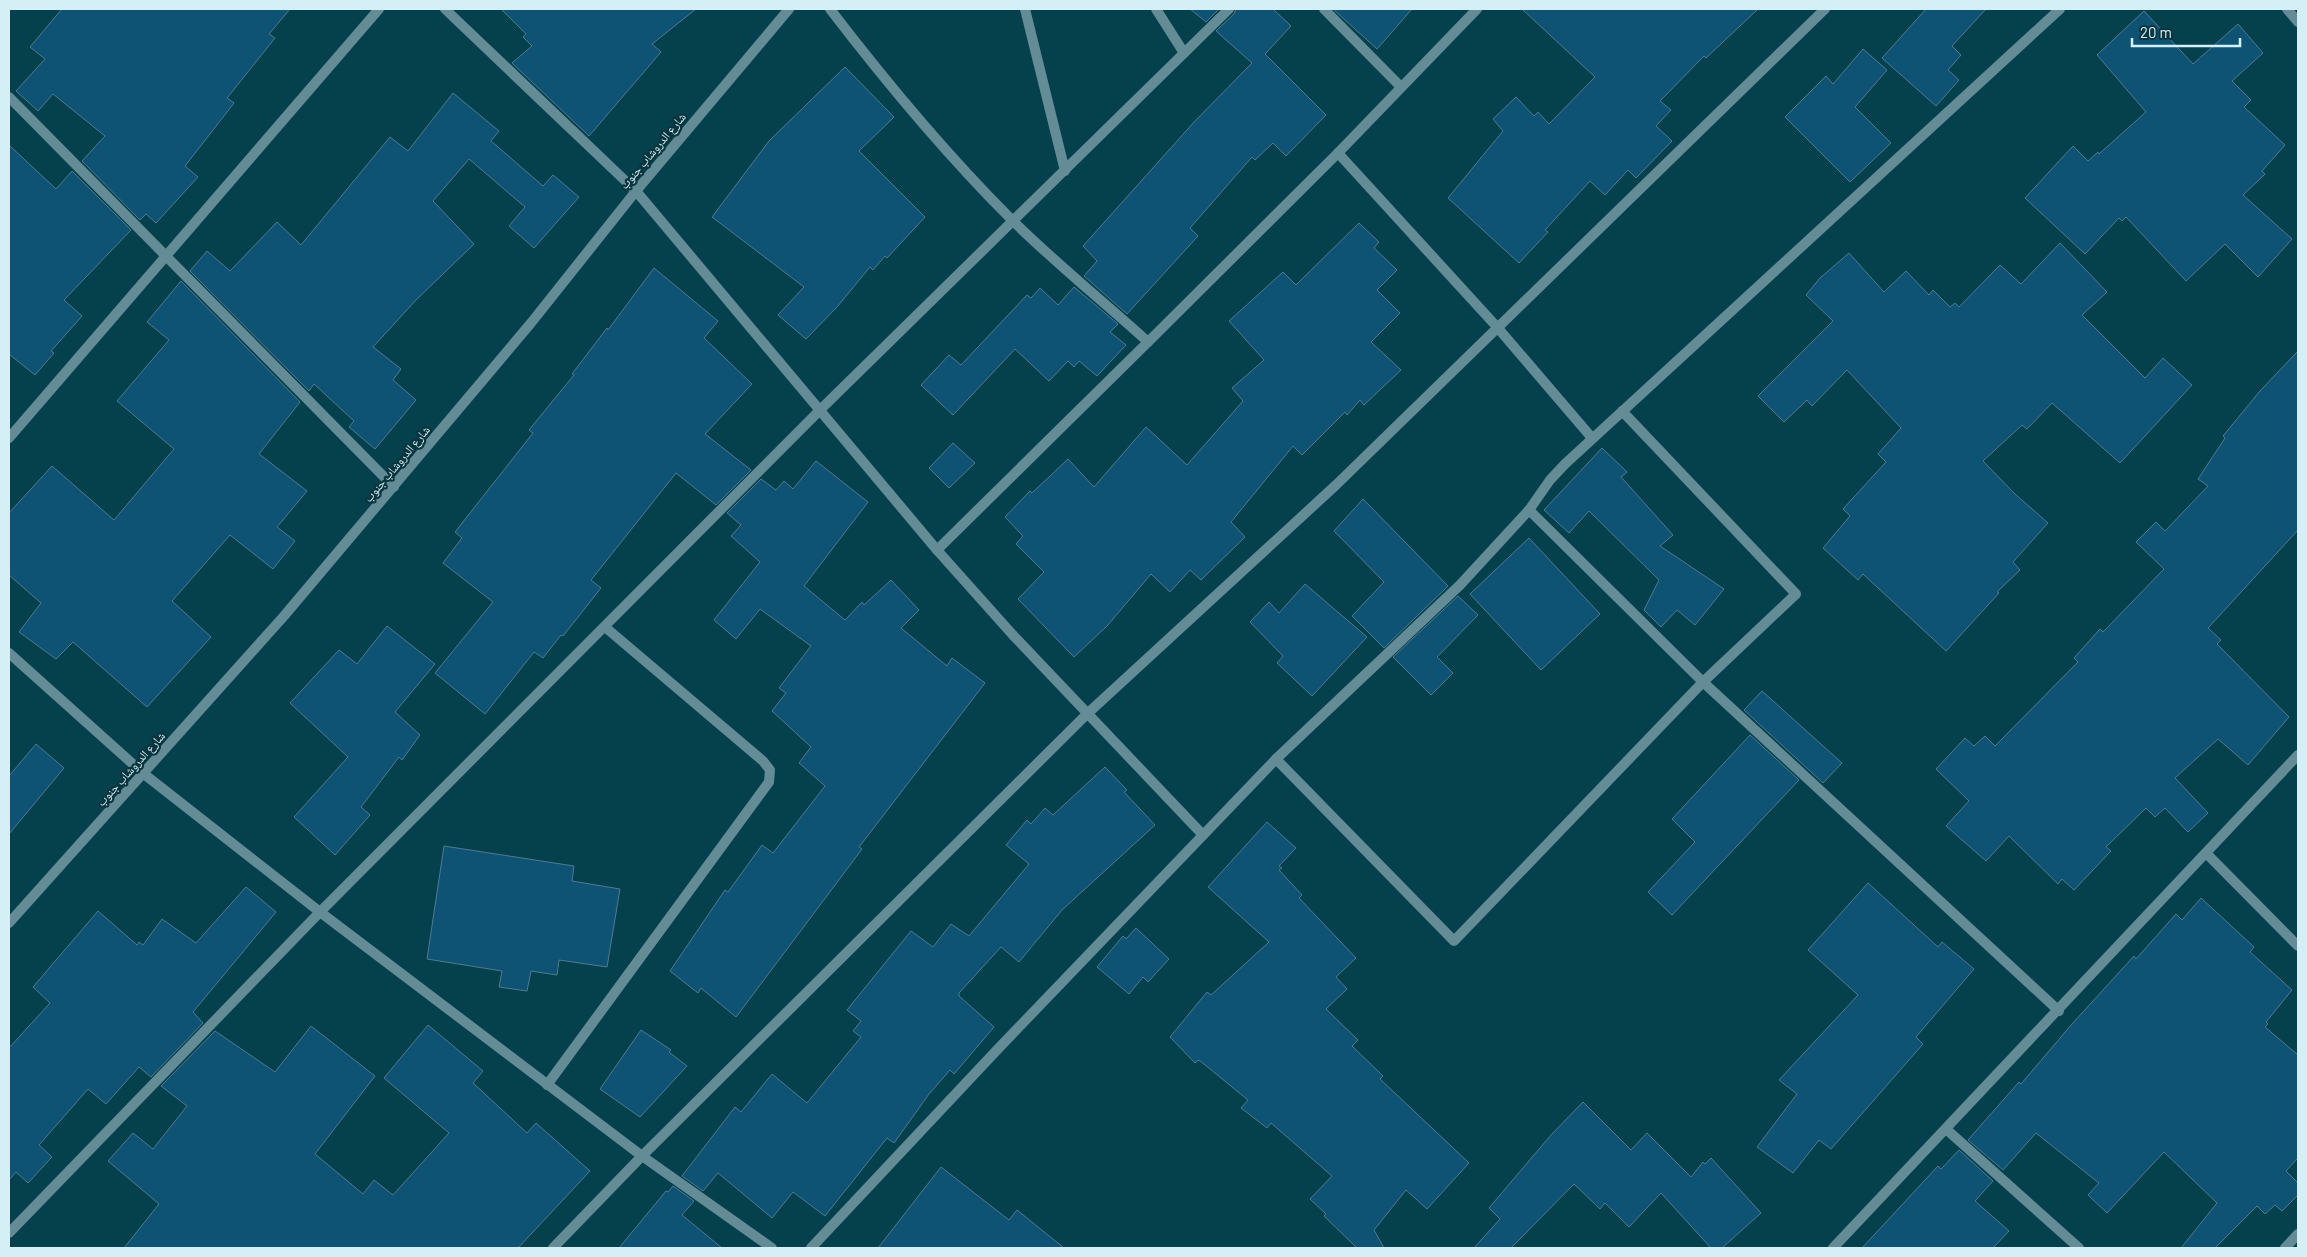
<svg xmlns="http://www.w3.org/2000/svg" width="2307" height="1257" viewBox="0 0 2307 1257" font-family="Barlow,'Noto Naskh Arabic',sans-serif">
<rect width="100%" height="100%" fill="#05414d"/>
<g fill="#0f5374" stroke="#517992">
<path d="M 62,9 L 290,9 L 269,34 L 275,38 L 227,98 L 234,103 L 185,166 L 198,177 L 156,223 L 146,214 L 140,220 L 82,161 L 105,136 L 53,94 L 38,111 L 16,91 L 45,59 L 30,47 Z"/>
<path d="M 501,9 L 696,9 L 652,44 L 661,52 L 589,136 L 512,63 L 532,46 L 523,37 L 526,34 Z"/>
<path d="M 1190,9 L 1219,9 L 1206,22 Z"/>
<path d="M 1236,9 L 1273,9 L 1291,26 L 1265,54 L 1326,115 L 1286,156 L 1273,143 L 1255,160 L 1252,157 L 1190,228 L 1198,236 L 1127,314 L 1084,276 L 1097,261 L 1083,246 L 1195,121 L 1252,63 L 1216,31 L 1234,14 Z"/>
<path d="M 1333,9 L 1412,9 L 1377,49 Z"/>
<path d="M 1522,9 L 1758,9 L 1706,58 L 1704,56 L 1660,101 L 1671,110 L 1656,126 L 1672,141 L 1636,178 L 1628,170 L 1605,195 L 1590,181 L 1545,230 L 1548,232 L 1519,263 L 1448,198 L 1503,131 L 1493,119 L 1516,97 L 1534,116 L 1538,112 L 1549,124 L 1595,77 Z"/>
<path d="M 1926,9 L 1986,9 L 1952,46 L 1961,55 L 1948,70 L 1959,80 L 1936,106 L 1882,58 Z"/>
<path d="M 2144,11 L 2193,64 L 2238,24 L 2263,53 L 2232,81 L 2251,100 L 2244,107 L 2285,145 L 2262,171 L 2265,174 L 2243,195 L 2292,239 L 2258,277 L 2225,244 L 2186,281 L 2126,217 L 2122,221 L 2119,218 L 2085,254 L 2025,198 L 2073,146 L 2088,161 L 2098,152 L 2099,154 L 2146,112 L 2097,55 Z"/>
<path d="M 1863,49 L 1887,70 L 1855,107 L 1891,143 L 1850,182 L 1785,117 L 1826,76 L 1833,84 Z"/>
<path d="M 845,67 L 894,117 L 859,151 L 925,217 L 887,258 L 885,256 L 873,270 L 870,267 L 837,307 L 806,339 L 778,315 L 804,287 L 712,217 L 769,141 Z"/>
<path d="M 453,93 L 499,131 L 491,141 L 543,186 L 553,175 L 579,197 L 534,248 L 509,226 L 525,207 L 469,159 L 433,201 L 474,244 L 416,300 L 373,347 L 401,369 L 393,380 L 416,400 L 375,449 L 349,427 L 354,421 L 314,384 L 309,391 L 190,271 L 207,251 L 230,271 L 277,222 L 301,245 L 390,137 L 408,151 Z"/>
<path d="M 9,145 L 56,189 L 72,171 L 131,230 L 64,300 L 82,316 L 51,351 L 54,353 L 35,375 L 9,354 Z"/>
<path d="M 1359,223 L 1379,242 L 1374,248 L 1397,270 L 1377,290 L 1400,313 L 1371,342 L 1401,370 L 1364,405 L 1360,400 L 1347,415 L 1345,412 L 1302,455 L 1293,446 L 1231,522 L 1245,537 L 1201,580 L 1190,570 L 1170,592 L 1151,574 L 1107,626 L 1074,657 L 1018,599 L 1044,572 L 1016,544 L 1023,536 L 1005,517 L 1030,491 L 1032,493 L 1068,459 L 1094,487 L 1146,427 L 1187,465 L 1243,401 L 1232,388 L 1264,360 L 1229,321 L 1283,272 L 1296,285 Z"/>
<path d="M 2060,243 L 2107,292 L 2082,315 L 2145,378 L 2163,358 L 2192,385 L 2120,463 L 2052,403 L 2027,429 L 2022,425 L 1983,461 L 2015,494 L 2048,523 L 2013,562 L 2020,570 L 1997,592 L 1999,593 L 1946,651 L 1863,574 L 1858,580 L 1823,548 L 1850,516 L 1843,509 L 1886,462 L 1878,454 L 1901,428 L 1847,370 L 1812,406 L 1807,400 L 1784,422 L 1758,396 L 1833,321 L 1806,295 L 1820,278 L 1849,253 L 1884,292 L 1906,271 L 1929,295 L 1933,290 L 1950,307 L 1955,303 L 1959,307 L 2000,265 L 2021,284 Z"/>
<path d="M 654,268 L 718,321 L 704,338 L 752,384 L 705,434 L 751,470 L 716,505 L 676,473 L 591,580 L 601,588 L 563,636 L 561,635 L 543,658 L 534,652 L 485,714 L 435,673 L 493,602 L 443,563 L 462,538 L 455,532 L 533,433 L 529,430 L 574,375 L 572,374 L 607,328 L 608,330 Z"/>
<path d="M 181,281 L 300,402 L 259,454 L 307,491 L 277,527 L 295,541 L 273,569 L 230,535 L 172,601 L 211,637 L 147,707 L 73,642 L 56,659 L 19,632 L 41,603 L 9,575 L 9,513 L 52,466 L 114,520 L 174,449 L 117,401 L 169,340 L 147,322 Z"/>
<path d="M 1074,287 L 1118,324 L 1110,332 L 1126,345 L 1097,376 L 1079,361 L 1074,367 L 1068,361 L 1049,381 L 1015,349 L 953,415 L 921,385 L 949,355 L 961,365 L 1027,295 L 1031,298 L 1040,288 L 1058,305 Z"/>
<path d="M 2298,351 L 2298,530 L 2208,628 L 2221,640 L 2217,644 L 2289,717 L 2248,765 L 2218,739 L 2175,778 L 2208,813 L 2188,832 L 2165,808 L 2155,817 L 2146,808 L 2106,847 L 2111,851 L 2074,890 L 2062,879 L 2058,884 L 2009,836 L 1986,861 L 1946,826 L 1969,801 L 1936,769 L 1965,738 L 1974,746 L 1985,736 L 1995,746 L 2078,662 L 2074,658 L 2100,629 L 2103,632 L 2164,569 L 2136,542 L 2156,522 L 2165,531 L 2208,486 L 2198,479 L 2225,438 L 2223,436 L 2260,391 Z"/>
<path d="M 953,443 L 975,463 L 949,488 L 929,468 Z"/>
<path d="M 1602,448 L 1627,472 L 1621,477 L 1673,535 L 1660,546 L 1724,589 L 1695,625 L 1677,610 L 1661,627 L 1644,610 L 1659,580 L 1589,511 L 1569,533 L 1544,510 Z"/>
<path d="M 816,461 L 868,502 L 804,586 L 845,620 L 862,602 L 864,605 L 891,580 L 919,610 L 901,628 L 947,666 L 952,658 L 985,683 L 859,847 L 862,849 L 736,1017 L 701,988 L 698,993 L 670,971 L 725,890 L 728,892 L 762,845 L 773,853 L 825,786 L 799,763 L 811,747 L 772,711 L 786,693 L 779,688 L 811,646 L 760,609 L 736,639 L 714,620 L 760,562 L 731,536 L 741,525 L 727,513 L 761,479 L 776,490 L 784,481 L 793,489 Z"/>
<path d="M 1363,499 L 1448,586 L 1384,648 L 1352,616 L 1384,582 L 1334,531 Z"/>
<path d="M 1529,538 L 1600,614 L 1541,670 L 1470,594 Z"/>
<path d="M 1305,584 L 1367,637 L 1312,696 L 1277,663 L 1283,656 L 1250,622 L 1269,602 L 1279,613 Z"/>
<path d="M 1458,596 L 1478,615 L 1437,657 L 1453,673 L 1431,695 L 1393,657 Z"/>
<path d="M 387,626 L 435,664 L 395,712 L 420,735 L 402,760 L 399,757 L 361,807 L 370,815 L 335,855 L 294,817 L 348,757 L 290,703 L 339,650 L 357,664 Z"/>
<path d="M 1762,691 L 1842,763 L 1823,783 L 1744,710 Z"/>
<path d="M 1750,735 L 1799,780 L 1672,915 L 1648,892 L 1695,842 L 1672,819 Z"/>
<path d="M 36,744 L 64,768 L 9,834 L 9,776 Z"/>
<path d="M 1105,767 L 1127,790 L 1124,792 L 1155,825 L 1062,910 L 1019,962 L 1001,947 L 959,993 L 959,996 L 994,1027 L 954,1074 L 950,1070 L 929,1094 L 894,1143 L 887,1138 L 825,1216 L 793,1192 L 772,1218 L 718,1173 L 703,1191 L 682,1176 L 735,1107 L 741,1112 L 772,1074 L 807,1103 L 861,1037 L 853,1031 L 861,1021 L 847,1010 L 911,931 L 933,947 L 951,924 L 969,936 L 1029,864 L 1006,845 L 1027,820 L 1031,824 L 1045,808 L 1053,815 Z"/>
<path d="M 1267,822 L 1296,848 L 1279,866 L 1282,868 L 1279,870 L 1302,895 L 1299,898 L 1356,958 L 1336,977 L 1347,989 L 1326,1009 L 1358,1040 L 1352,1046 L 1383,1076 L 1380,1079 L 1469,1163 L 1427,1209 L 1406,1190 L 1374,1230 L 1384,1248 L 1357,1248 L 1324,1216 L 1326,1214 L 1310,1199 L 1332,1176 L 1271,1123 L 1267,1128 L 1241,1108 L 1248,1100 L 1199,1060 L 1195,1063 L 1170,1037 L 1207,992 L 1211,995 L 1269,942 L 1208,887 Z"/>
<path d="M 444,846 L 574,866 L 572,881 L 620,889 L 607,967 L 559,960 L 557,975 L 531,971 L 527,991 L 499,987 L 502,971 L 427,959 Z"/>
<path d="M 1868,883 L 1938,947 L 1942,942 L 1974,969 L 1916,1037 L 1923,1044 L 1831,1149 L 1819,1140 L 1793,1173 L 1757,1147 L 1797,1094 L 1779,1080 L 1858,995 L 1808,950 Z"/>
<path d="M 246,887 L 276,912 L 193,1012 L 203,1023 L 151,1077 L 139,1067 L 106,1104 L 88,1089 L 39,1145 L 52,1157 L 28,1183 L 16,1172 L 9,1180 L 9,1048 L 50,1003 L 33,987 L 98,911 L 137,945 L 139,942 L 143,945 L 162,919 L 196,943 Z"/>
<path d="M 2201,898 L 2254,947 L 2250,952 L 2292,990 L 2266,1022 L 2268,1024 L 2265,1027 L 2298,1055 L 2298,1158 L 2286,1171 L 2298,1183 L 2298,1195 L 2282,1211 L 2275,1205 L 2265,1214 L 2257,1206 L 2215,1248 L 2181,1248 L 2217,1203 L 2164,1152 L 2107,1213 L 2088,1195 L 2099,1183 L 2036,1133 L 2003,1170 L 1968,1140 L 2019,1082 L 2021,1084 L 2072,1024 L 2134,956 L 2136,959 L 2176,914 L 2182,920 Z"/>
<path d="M 1136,928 L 1169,959 L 1148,982 L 1143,977 L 1129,994 L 1097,967 L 1123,936 L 1126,939 Z"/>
<path d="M 428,1025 L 483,1071 L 473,1083 L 527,1133 L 536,1123 L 590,1171 L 518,1248 L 124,1248 L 159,1204 L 108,1161 L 133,1133 L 153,1149 L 187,1106 L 161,1086 L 215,1031 L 275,1072 L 311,1026 L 375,1076 L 315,1154 L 363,1194 L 374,1180 L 393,1195 L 449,1133 L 384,1078 Z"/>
<path d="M 641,1030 L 671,1050 L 669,1052 L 687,1066 L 640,1117 L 600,1089 Z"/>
<path d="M 1583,1102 L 1631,1150 L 1647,1133 L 1691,1177 L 1703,1162 L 1705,1164 L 1711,1158 L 1761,1213 L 1722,1248 L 1711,1248 L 1661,1193 L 1629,1227 L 1605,1203 L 1600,1209 L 1574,1184 L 1511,1248 L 1474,1248 L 1500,1219 L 1489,1208 L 1551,1135 Z"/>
<path d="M 1959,1150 L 1993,1181 L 1975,1201 L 2009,1231 L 1993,1248 L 1862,1248 L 1938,1166 L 1941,1169 Z"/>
<path d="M 941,1167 L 1009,1220 L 1017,1210 L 1064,1248 L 878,1248 Z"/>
<path d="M 673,1186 L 694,1201 L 682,1215 L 722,1248 L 619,1248 L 666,1191 L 668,1192 Z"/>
</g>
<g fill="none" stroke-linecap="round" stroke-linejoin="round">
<g stroke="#648c97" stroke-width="10">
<path d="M 445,9 L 636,191 L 937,550 L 1012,634 L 1203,835"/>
<path d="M 830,9 C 886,82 945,153 1010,218 C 1054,262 1103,301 1148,342 L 1338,153 L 1477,9"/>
<path d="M 1025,9 L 1065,171"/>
<path d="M 1156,9 L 1184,53"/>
<path d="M 1324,9 L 1401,87"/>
<path d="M 2287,9 L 2298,22"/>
<path d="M 9,97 L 394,487"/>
<path d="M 1338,153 L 1497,327 L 1592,438"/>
<path d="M 9,438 L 379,9"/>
<path d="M 1529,510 L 1703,682 L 2059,1011"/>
<path d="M 937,550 L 1148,342"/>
<path d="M 9,653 L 144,774 L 320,912 L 642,1156 L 772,1248"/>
<path d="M 1276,759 L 1454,941 L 1703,682 L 1796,594 L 1622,411"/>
<path d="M 2206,853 L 2298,946"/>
<path d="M 547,1085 L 769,782 L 770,770 L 763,761 L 605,627"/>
<path d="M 1946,1129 L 2079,1248"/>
<path d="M 9,1233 L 320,912 L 821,409 L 1229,9"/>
<path d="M 553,1248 L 642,1156 L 1087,714 L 1336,485 L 1825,9"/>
<path d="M 811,1248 L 996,1051 L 1276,759 L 1460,585 L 1529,510 L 1550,480 L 1565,464 L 2060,9"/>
<path d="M 1833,1248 L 2298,755"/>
<path d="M 2285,1248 L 2298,1234"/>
</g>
<path stroke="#648c97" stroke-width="10" d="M 9,923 L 284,616 L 531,323 L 636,191 L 789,9"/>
</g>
<g text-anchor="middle" stroke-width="4.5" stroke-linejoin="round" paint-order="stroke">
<g font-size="12" fill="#d5eff7" stroke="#0b353e">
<text transform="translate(653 151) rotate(-50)" y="4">شارع الدروشاب جنوب</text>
<text transform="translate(397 464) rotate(-50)" y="4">شارع الدروشاب جنوب</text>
<text transform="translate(131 769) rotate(-48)" y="4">شارع الدروشاب جنوب</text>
</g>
</g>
<rect width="2307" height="1257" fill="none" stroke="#d5eff7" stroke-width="20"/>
<path d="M2132 38v8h108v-8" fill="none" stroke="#d5eff7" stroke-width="2.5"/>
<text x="2140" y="38" font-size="15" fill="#d5eff7" stroke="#0b353e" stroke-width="4" paint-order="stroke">20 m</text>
</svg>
